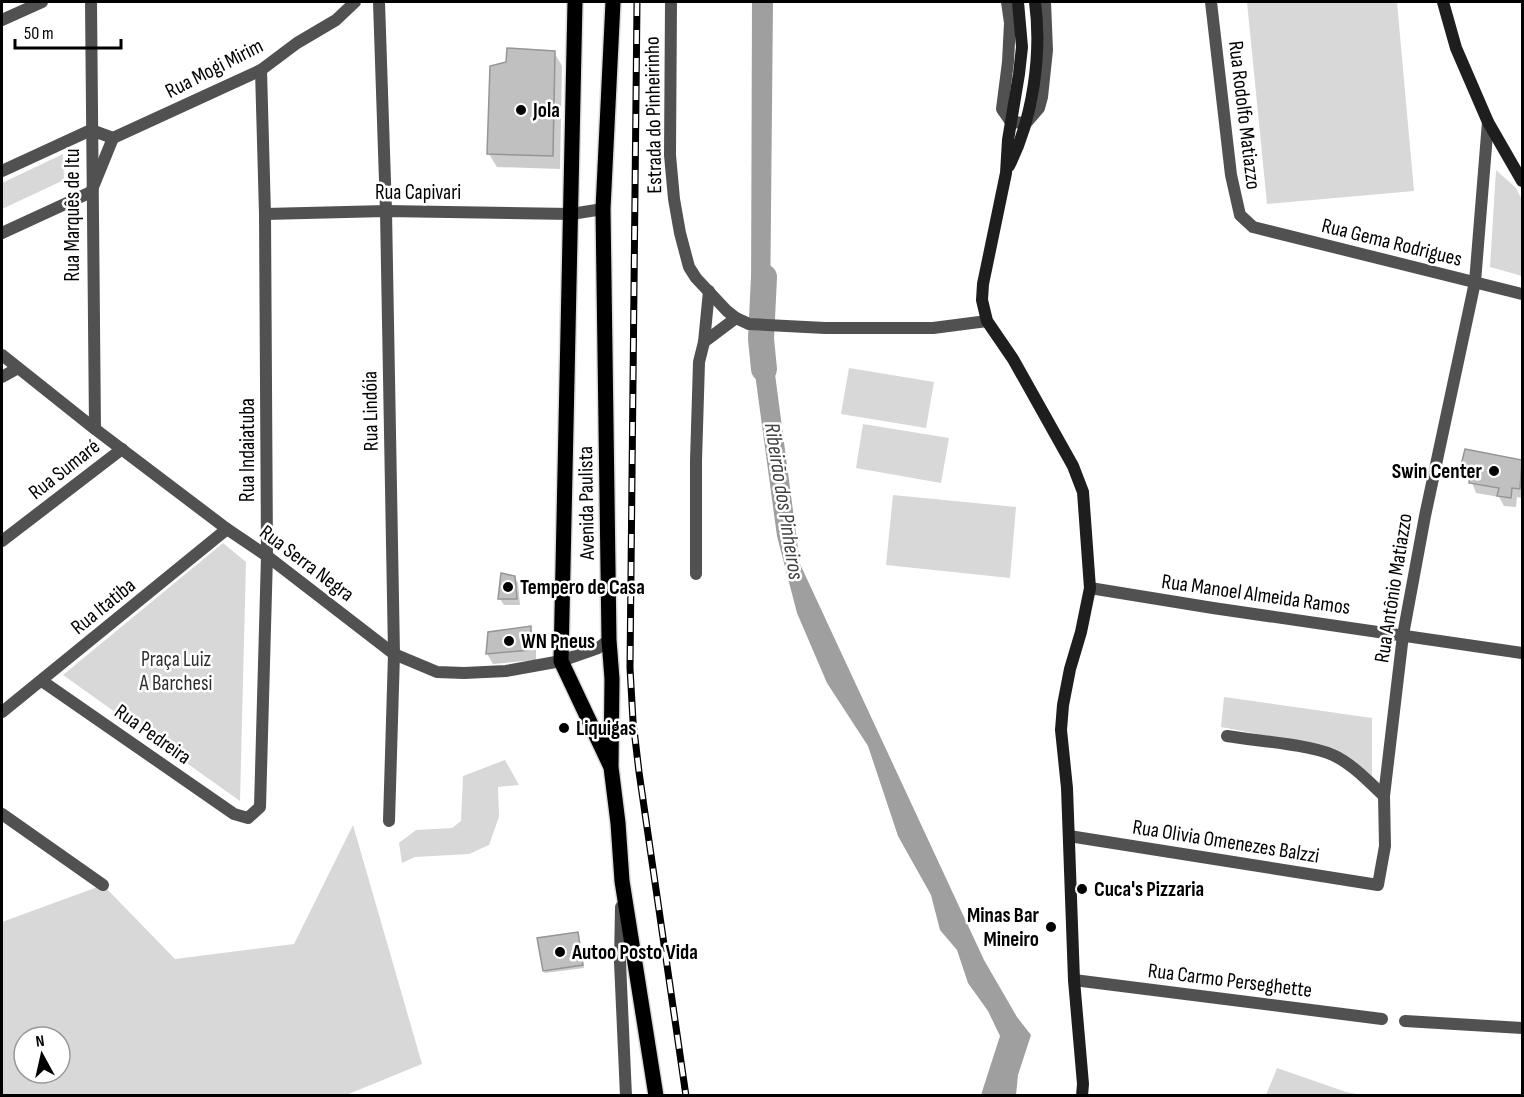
<svg xmlns="http://www.w3.org/2000/svg" width="1524" height="1097" viewBox="0 0 1524 1097" font-family="'Sofia Sans Condensed',sans-serif">
<rect width="100%" height="100%" fill="#fff"/>
<g fill="#d8d8d8" fill-rule="evenodd">
<path d="M 1247,2 L 1397,2 L 1414,191 L 1267,204 Z"/>
<path d="M 63,154 L 64,180 L 2,209 L 2,183 Z"/>
<path d="M 1496,170 L 1516,188 L 1522,200 L 1522,276 L 1490,267 Z"/>
<path d="M 849,368 L 934,382 L 926,428 L 841,414 Z"/>
<path d="M 863,424 L 949,438 L 941,483 L 856,468 Z"/>
<path d="M 893,495 L 1016,507 L 1010,578 L 886,565 Z"/>
<path d="M 223,543 L 246,562 L 240,801 L 63,675 Z"/>
<path d="M 1224,697 L 1372,718 L 1372,776 L 1336,749 L 1221,727 Z"/>
<path d="M 505,760 L 519,785 L 498,787 L 499,817 L 489,845 L 469,854 L 415,857 L 402,863 L 399,843 L 416,830 L 452,828 L 461,821 L 463,776 Z"/>
<path d="M 353,825 L 422,1064 L 346,1095 L 2,1095 L 2,922 L 103,885 L 175,959 L 294,944 ZM 24,1037 L 60,1037 L 60,1073 L 24,1073 Z"/>
<path d="M 1277,1068 L 1346,1092 L 1362,1095 L 1266,1095 Z"/>
</g>
<g fill="#9f9f9f">
<path d="M 752,2 L 773,2 L 770,316 L 751,308 Z"/>
<path d="M 770,336 L 800,564 L 984,960 L 1017,1017 L 1031,1035 L 1018,1075 L 1016,1095 L 981,1095 L 1000,1036 L 988,1011 L 968,983 L 957,950 L 940,930 L 931,895 L 898,836 L 868,746 L 827,683 L 797,613 L 777,536 L 750,337 Z"/>
</g>
<g fill="#0003">
<path d="M 554,52 L 562,66 L 560,169 L 497,167 L 489,154 Z"/>
<path d="M 1466,451 L 1522,461 L 1522,498 L 1517,497 L 1516,507 L 1504,506 L 1499,497 L 1476,493 L 1471,480 L 1467,479 L 1461,468 Z"/>
<path d="M 514,577 L 518,583 L 520,605 L 504,605 L 500,599 Z"/>
<path d="M 530,628 L 536,638 L 536,660 L 493,664 L 487,654 Z"/>
<path d="M 578,934 L 584,968 L 545,973 L 544,971 Z"/>
</g>
<g fill="none" stroke-linecap="round" stroke-linejoin="round">
<path stroke="#9f9f9f" stroke-width="26" d="M 764,277 L 761,339 L 764,369"/>
</g>
<g fill="#c0c0c0" stroke="#959595" stroke-width="1.5">
<path d="M 507,48 L 555,51 L 553,156 L 487,154 L 490,66 L 506,62 Z"/>
<path d="M 1465,449 L 1522,460 L 1520,489 L 1512,488 L 1511,498 L 1497,496 L 1499,488 L 1469,483 L 1470,473 L 1460,469 Z"/>
<path d="M 501,573 L 515,576 L 517,599 L 498,599 Z"/>
<path d="M 531,626 L 531,650 L 486,654 L 488,632 Z"/>
<path d="M 578,932 L 583,965 L 543,971 L 537,938 Z"/>
</g>
<g fill="none" stroke-linecap="round" stroke-linejoin="round">
<g stroke="#dbdbdb" stroke-width="18">
<g id="primary">
<path d="M 575,2 L 561,661 L 610,765"/>
<path d="M 613,2 L 603,209 L 609,640 L 612,679 L 611,767 L 618,823 L 622,881 L 656,1096"/>
</g>
</g>
<g stroke="#515151" stroke-width="12">
<path d="M 91,2 L 95,429"/>
<path d="M 379,2 L 386,211 L 394,654 L 389,821"/>
<path d="M 671,2 L 670,155 L 674,199 L 680,233 L 689,267 L 696,278 L 727,311 L 736,318 L 749,324 L 825,328 L 933,328 L 987,321"/>
<path d="M 1007,2 L 1010,23 L 1008,62 L 1002,109 L 1011,122 L 1026,123 L 1039,108 L 1042,97 L 1047,50 L 1045,2"/>
<path d="M 1211,2 L 1231,175 L 1240,215 L 1253,227 L 1522,294"/>
<path d="M 2,20 L 42,2"/>
<path d="M 2,171 L 91,130 L 113,138"/>
<path d="M 265,214 L 386,211 L 571,214 L 603,209"/>
<path d="M 2,233 L 91,192 L 113,138 L 261,70 L 297,43 L 336,20 L 355,2"/>
<path d="M 704,342 L 709,291"/>
<path d="M 2,355 L 95,429 L 227,529 L 267,556 L 394,654 L 437,672 L 464,673 L 506,671 L 561,661 L 598,648 L 609,640"/>
<path d="M 2,377 L 18,368"/>
<path d="M 2,541 L 122,449"/>
<path d="M 696,574 L 696,461 L 699,362 L 704,342 L 736,318"/>
<path d="M 1090,588 L 1213,608 L 1522,653"/>
<path d="M 42,681 L 234,814 L 248,818 L 260,807 L 267,556 L 265,214 L 261,70"/>
<path d="M 2,712 L 227,529"/>
<path d="M 1227,736 C 1256,741 1307,744 1333,755 C 1352,764 1368,781 1384,796"/>
<path d="M 2,814 L 103,885"/>
<path d="M 1069,836 L 1378,885 L 1385,846 L 1384,796 L 1403,635 L 1425,516 L 1475,282 L 1488,122"/>
<path d="M 621,907 L 620,962 L 626,1096"/>
<path d="M 1074,980 L 1382,1019"/>
<path d="M 1405,1021 L 1522,1028"/>
</g>
<g stroke="#1e1e1e" stroke-width="12">
<path d="M 1018,2 L 1022,47 L 1019,74 L 1008,140 L 1006,173 L 983,284 L 982,300 L 987,321 L 1013,359 L 1073,466 L 1083,492 L 1090,588 L 1081,632 L 1070,669 L 1063,705 L 1061,730 L 1067,788 L 1074,980 L 1083,1084 L 1082,1096"/>
<path d="M 1443,2 L 1456,48 L 1488,122 L 1522,181"/>
<path d="M 1009,166 C 1033,119 1042,54 1035,2"/>
</g>
<use href="#primary" stroke="#000" stroke-width="15"/>
<g stroke="#000" stroke-width="7">
<path id="rail" d="M 637,2 L 630,668 L 633,721 L 639,772 L 686,1096"/>
</g>
<use href="#rail" stroke="#fff" stroke-width="4.5" stroke-dasharray="14" stroke-linecap="butt"/>
</g>
<g fill="#000" stroke="#fff" stroke-width="2">
<circle cx="521" cy="110" r="6"/>
<circle cx="1494" cy="471" r="6"/>
<circle cx="508" cy="587" r="6"/>
<circle cx="509" cy="641" r="6"/>
<circle cx="564" cy="728" r="6"/>
<circle cx="1082" cy="889" r="6"/>
<circle cx="1051" cy="927" r="6"/>
<circle cx="560" cy="952" r="6"/>
</g>
<g text-anchor="middle" stroke-width="5" stroke-linejoin="round" paint-order="stroke">
<g font-size="21" fill="#000" stroke="#fff">
<text transform="translate(214 68) rotate(-27)" y="7">Rua Mogi Mirim</text>
<text transform="translate(653 115) rotate(-91)" y="7">Estrada do Pinheirinho</text>
<text transform="translate(1245 115) rotate(83)" y="7">Rua Rodolfo Matiazzo</text>
<text x="418" y="199">Rua Capivari</text>
<text transform="translate(72 215) rotate(-90)" y="7">Rua Marquês de Itu</text>
<text transform="translate(1392 242) rotate(14)" y="7">Rua Gema Rodrigues</text>
<text transform="translate(370 411) rotate(-91)" y="7">Rua Lindóia</text>
<text transform="translate(247 450) rotate(-90)" y="7">Rua Indaiatuba</text>
<text transform="translate(64 469) rotate(-38)" y="7">Rua Sumaré</text>
<text transform="translate(586 503) rotate(-91)" y="7">Avenida Paulista</text>
<text transform="translate(307 563) rotate(37)" y="7">Rua Serra Negra</text>
<text transform="translate(1393 588) rotate(-81)" y="7">Rua Antônio Matiazzo</text>
<text transform="translate(1256 594) rotate(8)" y="7">Rua Manoel Almeida Ramos</text>
<text transform="translate(103 606) rotate(-39)" y="7">Rua Itatiba</text>
<text transform="translate(153 734) rotate(35)" y="7">Rua Pedreira</text>
<text transform="translate(1226 841) rotate(9)" y="7">Rua Olivia Omenezes Balzzi</text>
<text transform="translate(1230 980) rotate(7)" y="7">Rua Carmo Perseghette</text>
</g>
<g font-size="21" font-weight="bold" fill="#000" stroke="#fff" text-anchor="start">
<text x="533" y="117">Jola</text>
<text x="1482" y="478" text-anchor="end">Swin Center</text>
<text x="520" y="594">Tempero de Casa</text>
<text x="521" y="648">WN Pneus</text>
<text x="576" y="735">Liquigas</text>
<text x="1094" y="896">Cuca's Pizzaria</text>
<text x="1039" y="922" text-anchor="end">Minas Bar<tspan x="1039" dy="24">Mineiro</tspan></text>
<text x="572" y="959">Autoo Posto Vida</text>
</g>
<g font-size="21" fill="#2f2f2f" stroke="#fff">
<text x="176" y="666">Praça Luiz<tspan x="176" dy="24">A Barchesi</tspan></text>
</g>
<g font-size="22" font-style="italic" fill="#404040" stroke="#fff">
<text transform="translate(785 501) rotate(81)" y="8">Ribeirão dos Pinheiros</text>
</g>
</g>
<rect width="1524" height="1097" fill="none" stroke="#000000" stroke-width="6"/>
<g transform="translate(42 1055) rotate(352)"><circle r="28" fill="#ffffff" stroke="#999999" stroke-width="1.5"/>
<path d="M0-4.5L10 22L0 15L-10 22Z" fill="#000000"/>
<text y="-9" font-size="16" font-weight="bold" text-anchor="middle" fill="#000000">N</text>
</g>
<path d="M15 39v9h106v-9" fill="none" stroke="#000000" stroke-width="3"/>
<text x="24" y="39" font-size="18" fill="#000000" stroke="#ffffff" stroke-width="4.5" paint-order="stroke">50 m</text>
</svg>
